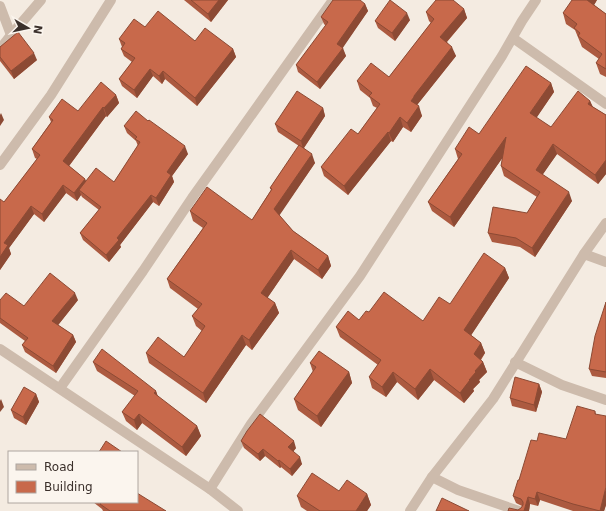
<svg xmlns="http://www.w3.org/2000/svg" width="606" height="511" viewBox="0 0 606 511" font-family="'DejaVu Sans',sans-serif">
<rect width="100%" height="100%" fill="#f4ebe1"/>
<g fill="none" stroke-linecap="round" stroke-linejoin="round">
<g stroke="#cdbbac" stroke-width="10">
<path d="M 0,6 L 11,35"/>
<path d="M 513,38 L 606,104"/>
<path d="M 0,49 L 11,35 L 41,0"/>
<path d="M 0,165 L 51,95 L 111,0"/>
<path d="M 584,254 L 606,262"/>
<path d="M 0,349 L 210,489 L 238,511"/>
<path d="M 515,362 L 562,385 L 606,400"/>
<path d="M 60,388 L 143,271 L 192,198 L 235,138 L 333,0"/>
<path d="M 432,477 L 458,490 L 519,511"/>
<path d="M 210,489 L 251,424 L 360,276 L 502,56 L 522,21 L 536,0"/>
<path d="M 410,511 L 432,477 L 493,399 L 584,254 L 606,223"/>
</g>
</g>
<g fill="#ac5a40">
<path d="M 184,0 L 228,0 L 211,22 Z"/>
<path d="M 597,0 L 594,5 L 606,14 L 606,77 L 600,74 L 596,63 L 599,59 L 582,47 L 575,30 L 566,24 L 563,13 Z"/>
<path d="M 365,4 L 368,11 L 342,48 L 346,56 L 320,89 L 298,72 L 296,65 L 326,26 L 324,24 L 321,17 Z"/>
<path d="M 464,9 L 467,18 L 447,42 L 456,56 L 417,105 L 422,116 L 411,132 L 403,127 L 393,142 L 391,141 L 348,195 L 324,176 L 321,167 L 358,134 L 377,108 L 373,106 L 370,98 L 360,90 L 357,81 L 389,77 L 431,23 L 429,21 L 426,12 Z"/>
<path d="M 410,20 L 395,41 L 378,28 L 375,21 Z"/>
<path d="M 145,27 L 195,41 L 233,49 L 236,57 L 197,106 L 165,79 L 162,84 L 153,76 L 137,98 L 122,86 L 119,79 L 132,62 L 124,56 L 121,49 L 122,47 L 119,39 Z"/>
<path d="M 0,47 L 37,60 L 14,79 L 0,61 Z"/>
<path d="M 551,83 L 554,92 L 536,118 L 551,127 L 590,101 L 593,107 L 606,115 L 606,174 L 598,184 L 557,154 L 542,175 L 572,201 L 535,257 L 520,247 L 492,242 L 488,233 L 527,213 L 537,197 L 504,176 L 501,166 L 503,157 L 454,227 L 432,211 L 428,202 L 458,159 L 455,149 L 479,134 Z"/>
<path d="M 116,95 L 119,103 L 107,117 L 106,116 L 69,166 L 85,179 L 86,181 L 114,182 L 138,146 L 136,141 L 127,133 L 124,126 L 188,154 L 172,176 L 174,182 L 159,206 L 153,202 L 120,245 L 121,247 L 109,262 L 83,240 L 80,233 L 99,210 L 82,197 L 81,195 L 77,201 L 66,193 L 44,222 L 34,214 L 9,248 L 11,254 L 0,270 L 4,202 L 37,159 L 35,158 L 32,149 L 51,122 L 49,117 L 78,111 Z"/>
<path d="M 323,108 L 325,116 L 304,148 L 315,163 L 279,215 L 293,231 L 328,256 L 331,266 L 322,279 L 294,259 L 267,298 L 275,303 L 279,313 L 252,350 L 246,345 L 206,403 L 149,363 L 146,353 L 184,357 L 202,331 L 196,326 L 192,316 L 198,309 L 170,288 L 167,279 L 203,228 L 193,221 L 190,211 L 252,220 L 271,190 L 270,188 L 299,146 L 278,132 L 275,124 Z"/>
<path d="M 505,268 L 509,278 L 471,335 L 481,343 L 485,353 L 481,360 L 483,362 L 487,372 L 479,380 L 480,382 L 473,389 L 474,391 L 464,403 L 434,380 L 418,400 L 397,382 L 386,397 L 372,388 L 369,377 L 378,365 L 340,337 L 336,327 L 359,320 L 369,312 L 423,321 L 450,304 Z"/>
<path d="M 0,300 L 24,306 L 78,300 L 58,325 L 73,335 L 76,342 L 56,373 L 25,352 L 22,345 L 25,341 L 0,323 Z"/>
<path d="M 606,302 L 606,378 L 592,376 L 589,369 Z"/>
<path d="M 93,362 L 156,391 L 158,397 L 197,426 L 201,436 L 186,456 L 142,423 L 137,430 L 126,421 L 122,412 L 135,396 L 97,371 Z"/>
<path d="M 310,363 L 349,372 L 352,383 L 321,427 L 298,410 L 294,399 L 313,372 Z"/>
<path d="M 539,384 L 542,392 L 536,412 L 512,406 L 510,398 Z"/>
<path d="M 36,394 L 39,402 L 26,425 L 14,418 L 11,410 Z"/>
<path d="M 595,411 L 596,414 L 606,505 L 604,511 L 573,511 L 540,500 L 538,506 L 530,504 L 529,511 L 508,511 L 518,510 L 521,508 L 522,506 L 516,503 L 513,496 L 519,480 L 537,441 L 566,439 Z"/>
<path d="M 241,441 L 296,448 L 293,452 L 302,464 L 292,476 L 281,467 L 280,468 L 265,456 L 260,461 L 244,448 Z"/>
<path d="M 339,491 L 367,494 L 371,505 L 367,511 L 307,511 L 301,507 L 297,496 Z"/>
<path d="M 93,502 L 137,502 L 166,511 L 103,511 L 102,509 Z"/>
</g>
<g fill="#8c4a34">
<path d="M 219,0 L 228,0 L 211,22 L 208,14 Z"/>
<path d="M 587,0 L 597,0 L 591,10 Z"/>
<path d="M 365,4 L 368,11 L 340,52 L 337,44 Z"/>
<path d="M 464,9 L 467,18 L 443,46 L 440,37 Z"/>
<path d="M 407,13 L 410,20 L 395,41 L 392,33 Z"/>
<path d="M 452,47 L 456,56 L 417,105 L 411,101 L 414,96 Z"/>
<path d="M 343,48 L 346,56 L 320,89 L 317,82 Z"/>
<path d="M 233,49 L 236,57 L 197,106 L 195,98 Z"/>
<path d="M 34,53 L 37,60 L 14,79 L 11,71 Z"/>
<path d="M 150,69 L 153,76 L 137,98 L 134,90 Z"/>
<path d="M 163,71 L 165,79 L 162,84 L 159,76 Z"/>
<path d="M 551,83 L 554,92 L 533,123 L 530,113 Z"/>
<path d="M 116,95 L 119,103 L 107,117 L 104,108 Z"/>
<path d="M 590,101 L 594,110 L 588,104 Z"/>
<path d="M 419,106 L 422,116 L 411,132 L 407,123 Z"/>
<path d="M 103,107 L 106,116 L 66,170 L 63,161 Z"/>
<path d="M 323,108 L 325,116 L 303,149 L 301,141 Z"/>
<path d="M 1,113 L 4,120 L 0,126 L 0,115 Z"/>
<path d="M 400,117 L 403,127 L 393,142 L 389,133 Z"/>
<path d="M 388,132 L 391,141 L 348,195 L 344,186 Z"/>
<path d="M 506,137 L 510,147 L 454,227 L 450,217 Z"/>
<path d="M 553,144 L 557,154 L 539,180 L 536,170 Z"/>
<path d="M 185,146 L 188,154 L 172,176 L 174,182 L 159,206 L 156,198 L 167,172 Z"/>
<path d="M 312,154 L 315,163 L 277,219 L 274,209 Z"/>
<path d="M 606,160 L 606,174 L 598,184 L 595,175 Z"/>
<path d="M 85,179 L 88,187 L 79,190 L 81,195 L 77,201 L 74,193 Z"/>
<path d="M 63,185 L 66,193 L 44,222 L 42,214 Z"/>
<path d="M 569,192 L 572,201 L 535,257 L 532,248 Z"/>
<path d="M 151,195 L 153,202 L 120,245 L 121,247 L 109,262 L 106,255 L 117,238 Z"/>
<path d="M 31,206 L 34,214 L 9,248 L 11,254 L 0,270 L 0,257 L 4,243 Z"/>
<path d="M 291,250 L 294,259 L 264,303 L 261,293 Z"/>
<path d="M 328,256 L 331,266 L 322,279 L 318,270 Z"/>
<path d="M 505,268 L 509,278 L 468,340 L 464,330 Z"/>
<path d="M 75,293 L 78,300 L 55,329 L 52,321 Z"/>
<path d="M 275,303 L 279,313 L 252,350 L 249,340 Z"/>
<path d="M 73,335 L 76,342 L 56,373 L 53,366 Z"/>
<path d="M 242,335 L 246,345 L 206,403 L 203,393 Z"/>
<path d="M 481,343 L 485,353 L 477,364 L 474,354 Z"/>
<path d="M 483,362 L 487,372 L 479,380 L 480,382 L 473,389 L 474,391 L 464,403 L 460,393 L 475,371 Z"/>
<path d="M 430,369 L 434,380 L 418,400 L 415,389 Z"/>
<path d="M 349,372 L 352,383 L 321,427 L 317,416 Z"/>
<path d="M 393,372 L 397,382 L 386,397 L 382,387 Z"/>
<path d="M 539,384 L 542,392 L 536,412 L 534,405 Z"/>
<path d="M 156,391 L 159,400 L 154,393 Z"/>
<path d="M 36,394 L 39,402 L 26,425 L 23,417 Z"/>
<path d="M 1,399 L 4,407 L 0,412 L 0,401 Z"/>
<path d="M 139,414 L 142,423 L 137,430 L 134,420 Z"/>
<path d="M 197,426 L 201,436 L 186,456 L 182,447 Z"/>
<path d="M 294,441 L 296,448 L 291,454 L 288,447 Z"/>
<path d="M 263,449 L 265,456 L 260,461 L 258,454 Z"/>
<path d="M 300,457 L 302,464 L 292,476 L 290,469 Z"/>
<path d="M 279,460 L 281,467 L 280,468 L 278,461 Z"/>
<path d="M 606,487 L 606,505 L 604,511 L 600,511 Z"/>
<path d="M 537,492 L 540,500 L 538,506 L 535,499 Z"/>
<path d="M 367,494 L 371,505 L 367,511 L 356,511 Z"/>
<path d="M 528,497 L 530,504 L 529,511 L 524,511 Z"/>
</g>
<g fill="#c8694b" stroke="#8c4a34">
<path d="M 191,0 L 219,0 L 208,14 Z"/>
<path d="M 333,0 L 360,0 L 365,4 L 337,44 L 343,48 L 317,82 L 296,65 L 328,22 L 321,17 Z"/>
<path d="M 390,0 L 407,13 L 392,33 L 375,21 Z"/>
<path d="M 436,0 L 453,0 L 464,9 L 440,37 L 452,47 L 414,96 L 414,97 L 411,101 L 419,106 L 407,123 L 400,117 L 389,133 L 388,132 L 344,186 L 321,167 L 351,129 L 358,134 L 380,104 L 369,96 L 372,93 L 357,81 L 371,63 L 389,77 L 434,19 L 426,12 Z"/>
<path d="M 572,0 L 587,0 L 606,14 L 606,69 L 596,63 L 602,54 L 578,36 L 580,33 L 574,28 L 577,24 L 563,13 Z"/>
<path d="M 158,11 L 195,41 L 205,28 L 233,49 L 195,98 L 163,71 L 159,76 L 150,69 L 134,90 L 119,79 L 135,58 L 121,49 L 125,43 L 119,39 L 134,19 L 145,27 Z"/>
<path d="M 18,32 L 34,53 L 11,71 L 0,57 L 0,47 Z"/>
<path d="M 526,66 L 551,83 L 530,113 L 551,127 L 578,91 L 590,101 L 588,104 L 606,115 L 606,160 L 595,175 L 553,144 L 536,170 L 569,192 L 532,248 L 516,238 L 488,233 L 493,207 L 527,213 L 540,192 L 501,166 L 506,137 L 450,217 L 428,202 L 462,154 L 455,149 L 469,127 L 479,134 Z"/>
<path d="M 101,82 L 116,95 L 104,108 L 103,107 L 63,161 L 85,179 L 74,193 L 63,185 L 42,214 L 31,206 L 4,243 L 8,245 L 0,257 L 0,199 L 4,202 L 40,155 L 32,149 L 53,120 L 49,117 L 62,99 L 78,111 Z"/>
<path d="M 297,91 L 323,108 L 301,141 L 275,124 Z"/>
<path d="M 136,111 L 148,121 L 149,120 L 185,146 L 167,172 L 171,175 L 156,198 L 151,195 L 117,238 L 119,240 L 106,255 L 80,233 L 101,207 L 79,190 L 96,168 L 114,182 L 140,142 L 135,139 L 137,137 L 124,126 Z"/>
<path d="M 299,145 L 312,154 L 274,209 L 293,231 L 328,256 L 318,270 L 291,250 L 261,293 L 275,303 L 249,340 L 242,335 L 203,393 L 146,353 L 158,337 L 184,357 L 205,326 L 192,316 L 202,304 L 167,279 L 207,223 L 190,211 L 207,187 L 252,220 L 272,189 L 270,188 Z"/>
<path d="M 484,253 L 505,268 L 464,330 L 481,343 L 474,354 L 483,362 L 475,371 L 476,372 L 469,380 L 470,380 L 460,393 L 430,369 L 415,389 L 393,372 L 382,387 L 369,377 L 381,360 L 336,327 L 348,311 L 359,320 L 366,311 L 369,312 L 384,292 L 423,321 L 439,297 L 450,304 Z"/>
<path d="M 50,273 L 75,293 L 52,321 L 73,335 L 53,366 L 22,345 L 28,338 L 0,318 L 0,300 L 6,293 L 24,306 Z"/>
<path d="M 606,302 L 606,372 L 589,369 L 595,336 Z"/>
<path d="M 102,349 L 156,391 L 154,393 L 197,426 L 182,447 L 139,414 L 134,420 L 122,412 L 138,391 L 93,362 Z"/>
<path d="M 319,351 L 349,372 L 317,416 L 294,399 L 316,367 L 310,363 Z"/>
<path d="M 515,377 L 539,384 L 534,405 L 510,398 Z"/>
<path d="M 24,387 L 36,394 L 23,417 L 11,410 Z"/>
<path d="M 577,406 L 595,411 L 595,414 L 606,416 L 606,487 L 600,511 L 573,504 L 537,492 L 535,499 L 528,497 L 524,511 L 508,511 L 509,508 L 518,510 L 521,508 L 523,505 L 523,502 L 521,499 L 513,496 L 518,480 L 519,480 L 531,440 L 537,441 L 539,433 L 566,439 Z"/>
<path d="M 260,414 L 294,441 L 288,447 L 300,457 L 290,469 L 279,460 L 278,461 L 263,449 L 258,454 L 241,441 L 247,431 Z"/>
<path d="M 106,441 L 122,452 L 99,452 Z"/>
<path d="M 312,473 L 339,491 L 347,480 L 367,494 L 356,511 L 320,511 L 297,496 Z"/>
<path d="M 137,493 L 166,511 L 110,511 L 100,504 L 102,502 L 137,502 Z"/>
<path d="M 442,498 L 469,511 L 436,511 Z"/>
</g>
<rect x="8" y="451" width="130" height="52" fill="#fbf5ee" stroke="#aea6a0"/>
<rect x="16" y="464" width="20" height="6" fill="#cdbbac" stroke="#aea6a0"/>
<text x="44" y="471" font-size="12" fill="#3b302b">Road</text>
<rect x="16" y="481" width="20" height="12" fill="#c8694b" stroke="#aea6a0"/>
<text x="44" y="491" font-size="12" fill="#3b302b">Building</text>
<g transform="translate(28 28) rotate(99)" stroke="#fbf5ee" stroke-width="3" paint-order="stroke">
<path d="M0-3L7 15L0 10L-7 15Z" fill="#3b302b"/>
<text y="-6" font-size="11" font-weight="bold" text-anchor="middle" fill="#3b302b">N</text>
</g>
</svg>
